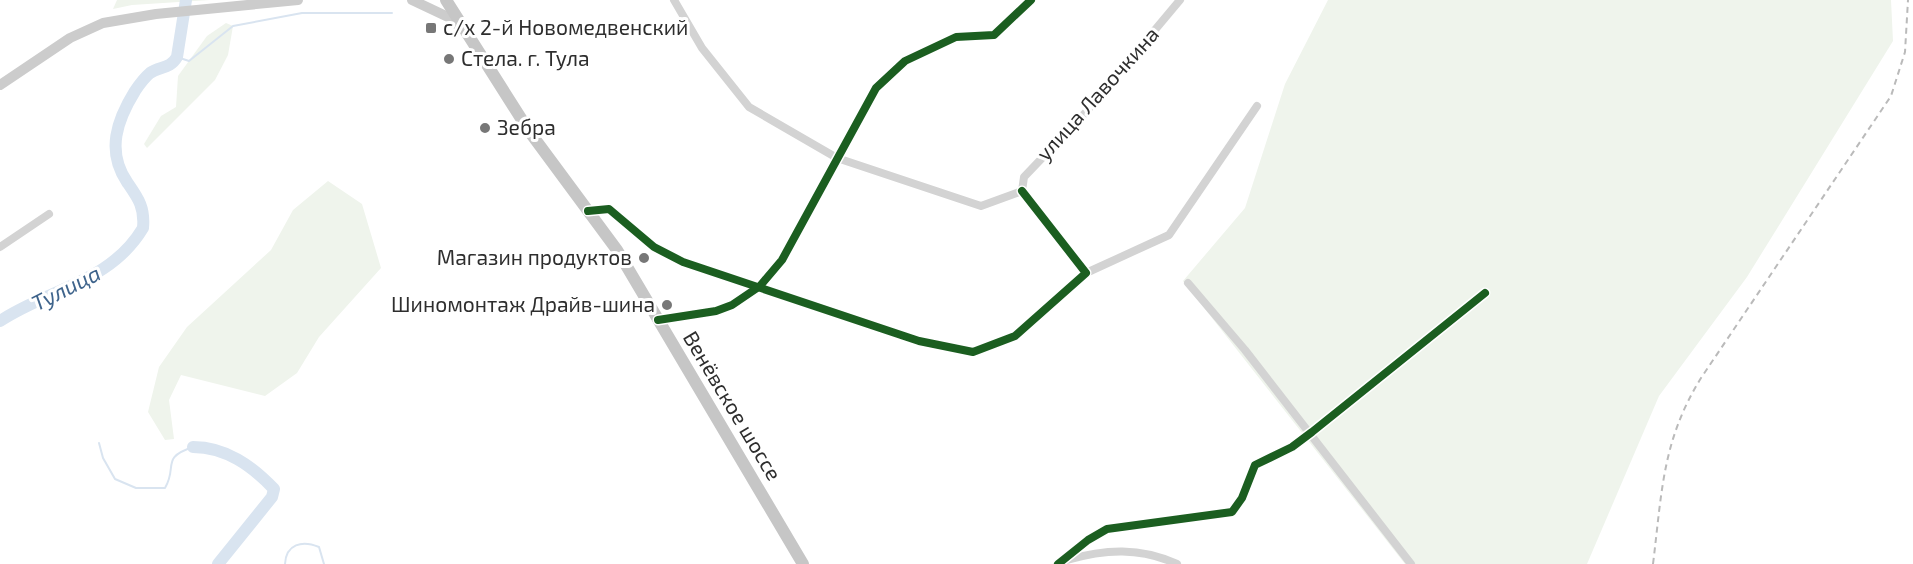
<svg xmlns="http://www.w3.org/2000/svg" width="1913" height="564" viewBox="0 0 1913 564" font-family="'Exo 2',sans-serif">
<rect width="100%" height="100%" fill="#fff"/>
<g fill="#eff4ec">
<path d="M 117,0 L 210,0 L 132,5 L 113,9 Z"/>
<path d="M 1328,0 L 1891,0 L 1893,41 L 1747,277 L 1659,396 L 1587,564 L 1405,564 L 1183,281 L 1245,208 L 1285,84 Z"/>
<path d="M 226,23 L 233,26 L 228,55 L 215,80 L 147,148 L 144,144 L 161,116 L 176,107 L 178,76 L 207,36 Z"/>
<path d="M 328,181 L 362,204 L 381,268 L 319,337 L 297,373 L 265,396 L 181,375 L 169,400 L 174,439 L 165,440 L 148,412 L 159,367 L 187,327 L 271,250 L 293,210 Z"/>
</g>
<g fill="none" stroke-linecap="round" stroke-linejoin="round">
<g stroke="#d9e4f0" stroke-width="2">
<path d="M 177,57 L 189,61 L 233,26 L 302,13 L 392,13"/>
<path d="M 99,443 L 103,458 L 115,479 L 136,488 L 165,488 C 178,466 160,458 193,447"/>
<path d="M 285,564 C 286,544 302,540 319,547 L 324,564"/>
</g>
<g stroke="#d9e4f0" stroke-width="12">
<path d="M 0,321 C 50,288 110,283 143,228 C 145,207 138,198 127,182 C 106,151 117,120 135,91 C 139,85 144,78 150,73 C 160,66 170,69 177,57 L 186,0"/>
<path d="M 193,447 C 226,447 252,466 274,489 L 272,497 L 218,564"/>
</g>
<g stroke="#d3d3d3" stroke-width="8">
<path d="M 674,0 L 702,48 L 749,107 L 837,158 L 981,206 L 1022,191"/>
<path d="M 1022,191 L 1024,177 L 1087,111 L 1180,0"/>
<path d="M 588,211 L 609,209 L 654,247 L 683,262 L 919,341 L 973,352 L 1015,336 L 1086,273 L 1022,191"/>
<path d="M 0,247 L 49,214"/>
<path d="M 1086,273 L 1169,235 L 1257,106"/>
<path d="M 1188,283 L 1245,350 L 1411,564"/>
<path d="M 658,320 L 716,311 L 732,305 L 760,286 L 782,260 L 876,88 L 905,61 L 956,37 L 994,35 L 1031,0"/>
<path d="M 1067,560 C 1105,549 1140,547 1177,564"/>
<path d="M 1058,564 L 1088,540 L 1107,529 L 1232,512 L 1242,498 L 1255,465 L 1292,447 L 1312,432 L 1485,293"/>
</g>
<g stroke="#ccc" stroke-width="10">
<path d="M 412,0 L 448,17 L 461,28"/>
<path d="M 0,85 L 70,38 L 103,23 L 156,14 L 298,0"/>
</g>
<path stroke="#c6c6c6" stroke-width="12" d="M 446,0 L 529,131 L 617,250 L 803,564"/>
<path stroke="#bababa" stroke-width="2" stroke-dasharray="6 4.5" stroke-linecap="butt" d="M 1653,564 C 1662,492 1662,441 1701,378 L 1891,96 L 1905,52 L 1908,0"/>
<g stroke="#fff" stroke-width="11">
<g id="cycleway">
<path d="M 588,211 L 609,209 L 654,247 L 683,262 L 919,341 L 973,352 L 1015,336 L 1086,273 L 1022,191"/>
<path d="M 658,320 L 716,311 L 732,305 L 760,286 L 782,260 L 876,88 L 905,61 L 956,37 L 994,35 L 1031,0"/>
<path d="M 1058,564 L 1088,540 L 1107,529 L 1232,512 L 1242,498 L 1255,465 L 1292,447 L 1312,432 L 1485,293"/>
</g>
</g>
<use href="#cycleway" stroke="#1b5e20" stroke-width="8"/>
</g>
<g fill="#777" stroke="#fff" stroke-width="2">
<rect x="425" y="22" width="12" height="12" rx="3"/>
<circle cx="449" cy="59" r="6"/>
<circle cx="485" cy="128" r="6"/>
<circle cx="644" cy="258" r="6"/>
<circle cx="667" cy="305" r="6"/>
</g>
<g text-anchor="middle" stroke-width="6" stroke-linejoin="round" paint-order="stroke">
<g font-size="21" fill="#2e2e2e" stroke="#fff" text-anchor="start">
<text x="443" y="35">с/х 2-й Новомедвенский</text>
<text x="461" y="66">Стела. г. Тула</text>
<text x="497" y="135">Зебра</text>
<text x="632" y="265" text-anchor="end">Магазин продуктов</text>
<text x="655" y="312" text-anchor="end">Шиномонтаж Драйв-шина</text>
</g>
<g font-size="21" fill="#2e2e2e" stroke="#fff">
<text transform="translate(1098 94) rotate(-48)" y="7">улица Лавочкина</text>
<text transform="translate(732 406) rotate(59)" y="7">Венёвское шоссе</text>
</g>
<g font-size="22" font-style="italic" fill="#3f648c" stroke="#fff">
<text transform="translate(66 288) rotate(-27)" y="8">Тулица</text>
</g>
</g>
</svg>
